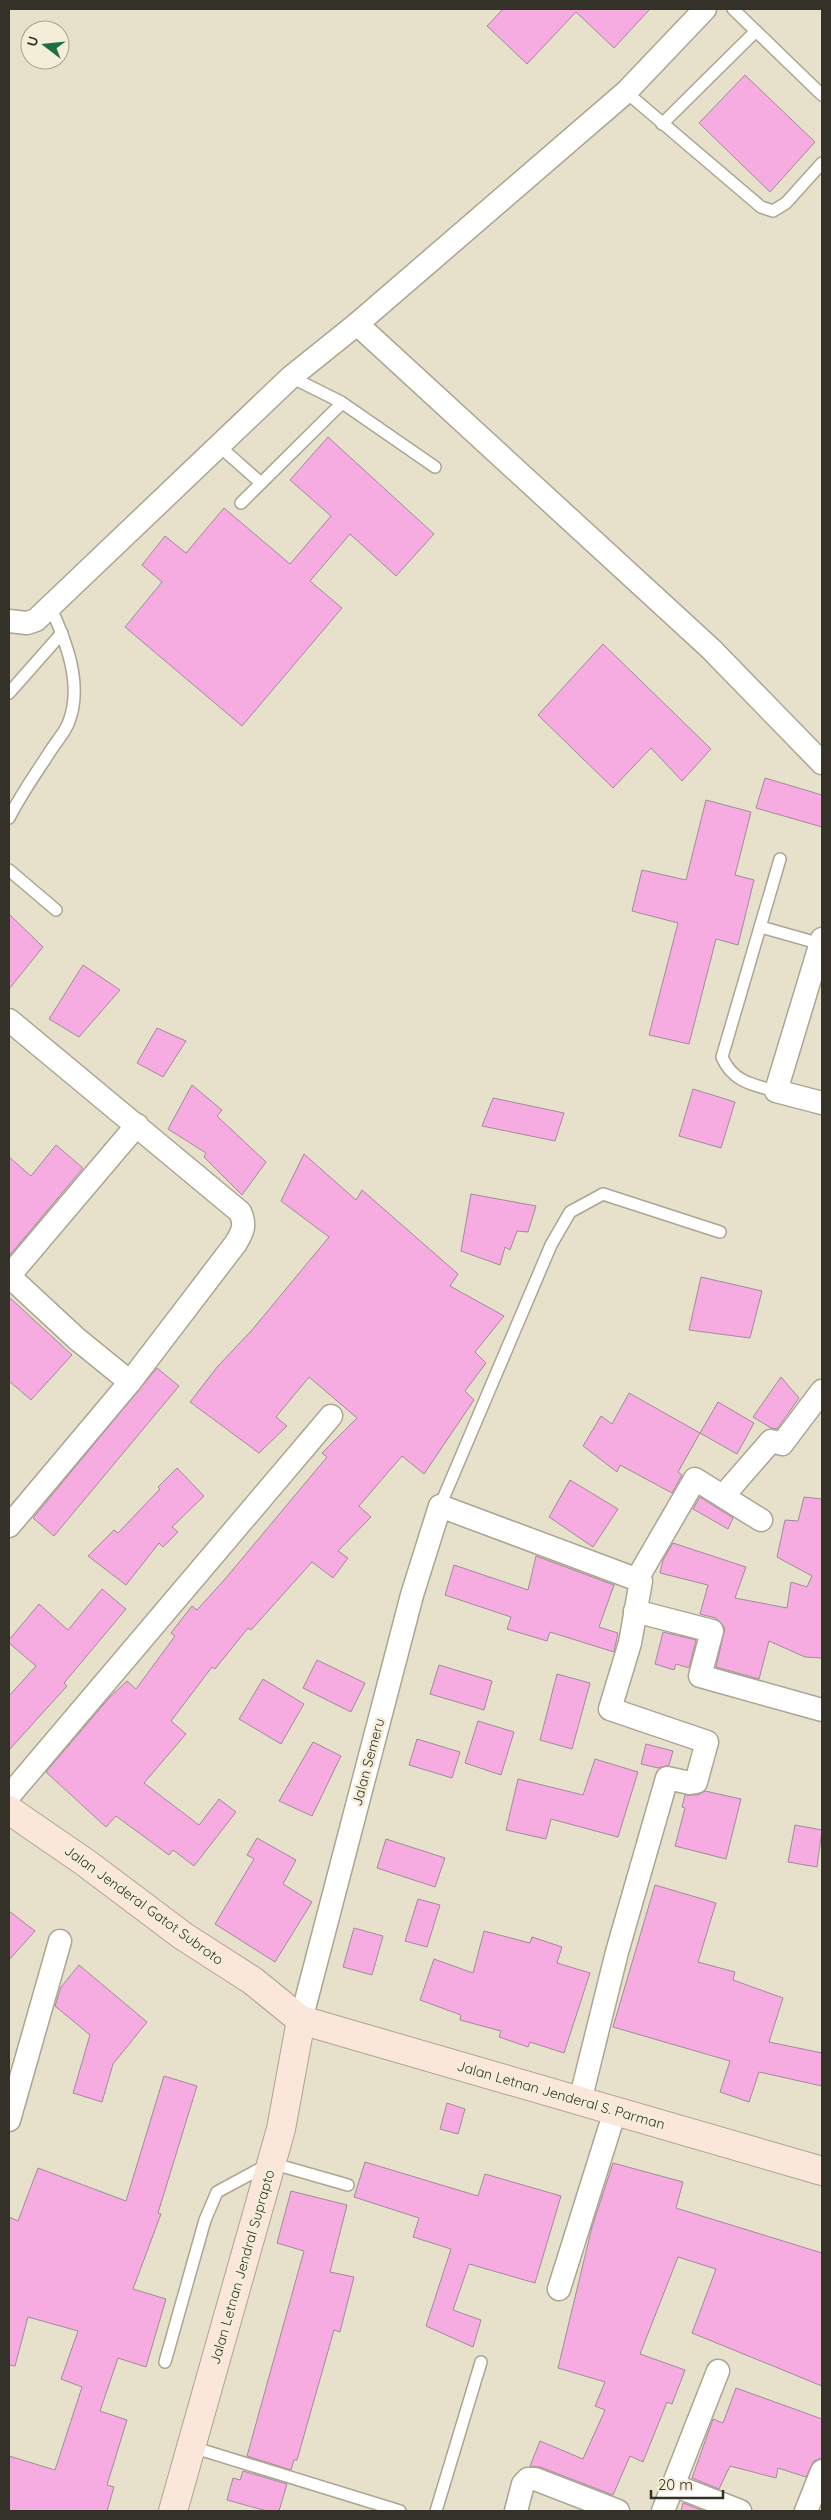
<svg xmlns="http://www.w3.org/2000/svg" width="831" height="2520" viewBox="0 0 831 2520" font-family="Quicksand,sans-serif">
<rect width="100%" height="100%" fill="#e7e1cc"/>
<g fill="#f6ace1" stroke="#9f8c99">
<path d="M 503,9 L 650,9 L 614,48 L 576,12 L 527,64 L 487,26 Z"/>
<path d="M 745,75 L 815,142 L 770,192 L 699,123 Z"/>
<path d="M 328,437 L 434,534 L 396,576 L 350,534 L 310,581 L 342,608 L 242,726 L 125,627 L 162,582 L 142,565 L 165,536 L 186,553 L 224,508 L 290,564 L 331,516 L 290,480 Z"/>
<path d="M 603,644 L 711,749 L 682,781 L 651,748 L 613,788 L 538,715 Z"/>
<path d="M 765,778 L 822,795 L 822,827 L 756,808 Z"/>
<path d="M 706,800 L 751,812 L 735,875 L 754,880 L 738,945 L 716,939 L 689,1044 L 649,1035 L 678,923 L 632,911 L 642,870 L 686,880 Z"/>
<path d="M 9,914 L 43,947 L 9,989 Z"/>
<path d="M 83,965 L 120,990 L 79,1037 L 49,1019 Z"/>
<path d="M 157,1028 L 186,1041 L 163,1077 L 137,1063 Z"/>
<path d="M 192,1085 L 222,1110 L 217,1116 L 266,1162 L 242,1195 L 204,1157 L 206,1153 L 168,1129 Z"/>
<path d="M 693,1089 L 735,1102 L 721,1148 L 679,1136 Z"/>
<path d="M 493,1098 L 564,1113 L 555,1141 L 482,1126 Z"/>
<path d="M 56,1145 L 83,1168 L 9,1256 L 9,1157 L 31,1176 Z"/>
<path d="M 304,1154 L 356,1200 L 362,1190 L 458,1274 L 450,1286 L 504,1316 L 475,1352 L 486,1363 L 465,1391 L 474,1400 L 424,1474 L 402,1456 L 359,1506 L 371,1517 L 338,1551 L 348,1558 L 333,1578 L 312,1562 L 251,1630 L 248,1628 L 215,1669 L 212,1667 L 171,1721 L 186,1734 L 144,1783 L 199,1825 L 219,1799 L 236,1812 L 194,1866 L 173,1850 L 169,1855 L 116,1816 L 106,1827 L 46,1772 L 109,1698 L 127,1681 L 136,1689 L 175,1636 L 171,1633 L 192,1606 L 197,1610 L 225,1579 L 327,1457 L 322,1453 L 357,1418 L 309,1377 L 276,1417 L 287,1426 L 259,1453 L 190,1402 L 218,1366 L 252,1330 L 329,1237 L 281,1201 Z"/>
<path d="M 471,1194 L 536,1206 L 528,1232 L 517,1231 L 510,1250 L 505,1247 L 500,1265 L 461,1251 Z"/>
<path d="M 701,1277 L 762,1291 L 750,1338 L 689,1330 Z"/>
<path d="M 9,1297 L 72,1355 L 31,1400 L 9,1381 Z"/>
<path d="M 157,1368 L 179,1386 L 54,1536 L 33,1518 Z"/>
<path d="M 781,1377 L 799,1398 L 777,1429 L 771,1428 L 753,1417 Z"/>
<path d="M 629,1393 L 700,1433 L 678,1472 L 682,1475 L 672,1493 L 620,1465 L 617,1472 L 583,1446 L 601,1416 L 612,1424 Z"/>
<path d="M 718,1402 L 754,1423 L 737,1454 L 700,1433 Z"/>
<path d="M 177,1468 L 204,1496 L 172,1527 L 178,1532 L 163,1547 L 159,1543 L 126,1585 L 88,1556 L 114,1530 L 118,1533 L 160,1489 L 158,1487 Z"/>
<path d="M 570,1480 L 618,1509 L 593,1547 L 549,1517 Z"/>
<path d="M 700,1497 L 733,1518 L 728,1529 L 693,1509 Z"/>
<path d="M 804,1497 L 822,1499 L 822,1658 L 805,1657 L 769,1641 L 759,1679 L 716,1667 L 725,1628 L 716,1618 L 700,1614 L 708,1585 L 660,1573 L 663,1560 L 673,1543 L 746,1567 L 735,1598 L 787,1608 L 791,1582 L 807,1587 L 812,1576 L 777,1557 L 785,1520 L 798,1521 Z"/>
<path d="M 536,1556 L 614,1585 L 599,1627 L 618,1633 L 614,1652 L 550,1632 L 547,1641 L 507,1629 L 511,1617 L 445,1595 L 454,1565 L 528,1590 Z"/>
<path d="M 102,1589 L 126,1609 L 64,1683 L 67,1686 L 9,1750 L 9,1696 L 36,1666 L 9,1643 L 9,1640 L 39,1604 L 68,1630 Z"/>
<path d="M 663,1632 L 696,1640 L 689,1668 L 676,1664 L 674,1670 L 655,1664 Z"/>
<path d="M 317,1660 L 365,1683 L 351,1712 L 303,1688 Z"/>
<path d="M 439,1665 L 492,1681 L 484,1710 L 430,1694 Z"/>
<path d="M 557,1674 L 590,1683 L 572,1749 L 540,1740 Z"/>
<path d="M 263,1679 L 304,1704 L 281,1744 L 239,1719 Z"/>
<path d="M 478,1721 L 514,1732 L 501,1775 L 465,1763 Z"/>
<path d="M 417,1739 L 460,1752 L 452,1778 L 409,1765 Z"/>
<path d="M 313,1742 L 341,1756 L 312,1816 L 279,1801 Z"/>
<path d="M 646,1744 L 673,1751 L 669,1765 L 658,1768 L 641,1764 Z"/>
<path d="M 595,1759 L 638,1772 L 618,1837 L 551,1819 L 546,1839 L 506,1830 L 518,1779 L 583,1795 Z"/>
<path d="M 705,1791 L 741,1799 L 726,1859 L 675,1846 L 685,1808 L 682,1807 L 685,1795 L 698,1795 Z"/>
<path d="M 795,1825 L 822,1830 L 817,1867 L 788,1862 Z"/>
<path d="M 257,1838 L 296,1860 L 283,1884 L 312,1902 L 275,1962 L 215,1924 L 254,1859 L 247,1855 Z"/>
<path d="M 386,1839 L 445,1858 L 435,1887 L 377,1868 Z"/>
<path d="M 655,1885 L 716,1903 L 698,1962 L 735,1972 L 733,1980 L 783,1998 L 769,2042 L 822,2053 L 822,2086 L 759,2072 L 749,2102 L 720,2092 L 730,2061 L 613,2027 Z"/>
<path d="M 418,1899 L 440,1905 L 427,1947 L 405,1941 Z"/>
<path d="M 9,1911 L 35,1931 L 9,1960 Z"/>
<path d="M 354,1928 L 383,1936 L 372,1975 L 343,1967 Z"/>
<path d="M 484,1931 L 530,1943 L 532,1937 L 562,1947 L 557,1963 L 590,1973 L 564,2053 L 530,2042 L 528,2047 L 499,2037 L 501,2031 L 460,2020 L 461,2015 L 420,2000 L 434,1959 L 473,1973 Z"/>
<path d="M 79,1965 L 147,2022 L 113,2064 L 102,2102 L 73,2093 L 90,2035 L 55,2006 L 61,1987 Z"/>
<path d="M 164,2076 L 197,2086 L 158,2213 L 161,2214 L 133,2289 L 166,2299 L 146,2367 L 118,2358 L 100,2411 L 127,2420 L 107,2485 L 114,2487 L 107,2511 L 9,2511 L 9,2456 L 55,2470 L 82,2387 L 61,2379 L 78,2331 L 28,2317 L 15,2366 L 9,2365 L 9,2217 L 18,2221 L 38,2168 L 126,2201 Z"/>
<path d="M 447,2103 L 465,2109 L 458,2134 L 440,2129 Z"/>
<path d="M 365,2162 L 478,2196 L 485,2174 L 561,2196 L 535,2283 L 469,2264 L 453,2310 L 481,2320 L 473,2347 L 426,2326 L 451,2249 L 413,2237 L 419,2218 L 354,2197 Z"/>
<path d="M 613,2163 L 683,2182 L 676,2208 L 822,2253 L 822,2386 L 692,2333 L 716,2269 L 678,2257 L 640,2354 L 685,2370 L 672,2404 L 667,2402 L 643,2462 L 630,2456 L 613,2495 L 540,2467 L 530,2466 L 540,2441 L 583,2459 L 605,2410 L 595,2406 L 605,2382 L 558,2368 L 592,2227 Z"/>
<path d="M 291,2191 L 347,2205 L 330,2272 L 354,2277 L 340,2332 L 334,2330 L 297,2460 L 294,2460 L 291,2470 L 247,2456 L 304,2251 L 277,2243 Z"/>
<path d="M 736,2388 L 822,2419 L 822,2458 L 814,2461 L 806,2477 L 778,2468 L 776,2478 L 730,2466 L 719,2489 L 692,2478 L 713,2419 L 723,2423 Z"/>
<path d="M 243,2471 L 287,2484 L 279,2511 L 267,2511 L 227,2500 L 233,2478 L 240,2480 Z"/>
<path d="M 683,2503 L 704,2511 L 681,2511 Z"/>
</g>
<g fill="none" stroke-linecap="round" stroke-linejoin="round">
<g stroke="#aba591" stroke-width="14">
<g id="lane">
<path d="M 733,9 L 822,95"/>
<path d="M 626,92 L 761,207 L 773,211 L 786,203 L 822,163"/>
<path d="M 662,124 L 756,31"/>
<path d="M 291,377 L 341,402 L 435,467"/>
<path d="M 219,446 L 261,483"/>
<path d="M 241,503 L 342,403"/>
<path d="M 9,693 L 62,633"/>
<path d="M 9,818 C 21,794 37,772 51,750 C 57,741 64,733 68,724 C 84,686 66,641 50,606"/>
<path d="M 9,870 L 56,910"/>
<path d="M 761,927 L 821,944"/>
<path d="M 776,1091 C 752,1085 732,1081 722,1057 L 780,859"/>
<path d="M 440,1506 L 551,1245 L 570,1212 L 603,1194 L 720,1232"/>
<path d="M 165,2362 L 205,2220 L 217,2192 L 271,2163 L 348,2185"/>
<path d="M 192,2447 L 400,2511"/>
<path d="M 436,2511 L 481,2362"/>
</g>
</g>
<g stroke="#aba591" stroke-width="25">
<g id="street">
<path d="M 357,324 L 711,649 L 822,763"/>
<path d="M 9,621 L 27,623 L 36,620 L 291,377 L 357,324 L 626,92 L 705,9"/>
<path d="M 822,939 L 776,1091 L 822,1103"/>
<path d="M 9,1020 L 240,1212 C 246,1225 243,1231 236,1243 L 130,1382"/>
<path d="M 9,1276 L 77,1339 L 130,1382 L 9,1526"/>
<path d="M 9,1276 L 137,1125"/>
<path d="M 724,1495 L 771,1441 L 782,1444 L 822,1391"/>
<path d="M 637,1579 L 695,1479 L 761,1520"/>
<path d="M 635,1611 L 712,1631 L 700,1676 L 822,1710"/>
<path d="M 9,1796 L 331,1416"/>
<path d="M 301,2020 L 412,1595 L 440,1506 L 641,1581 L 630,1643 L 610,1709 L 707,1742 L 696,1782 L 690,1783 L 667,1778 L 617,1952 L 580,2101"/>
<path d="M 9,2120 L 60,1941"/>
<path d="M 559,2289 L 615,2111"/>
<path d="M 673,2485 L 740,2511"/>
<path d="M 516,2511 L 523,2484 L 528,2479 L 535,2479 L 618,2511"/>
<path d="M 663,2511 L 718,2371"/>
<path d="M 806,2511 L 822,2471"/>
</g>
</g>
<g stroke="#aba591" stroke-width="30">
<g id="secondary">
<path d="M 9,1810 L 86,1863 L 183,1936 L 253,1981 L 301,2020 L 822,2171"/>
<path d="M 173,2511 L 281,2129 L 301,2020"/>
</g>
</g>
<use href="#lane" stroke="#fff" stroke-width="11"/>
<use href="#street" stroke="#fff" stroke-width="22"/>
<use href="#secondary" stroke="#fbe7da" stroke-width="28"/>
</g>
<g text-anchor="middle" stroke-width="5" stroke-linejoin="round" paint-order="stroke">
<g font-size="14" fill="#343129" stroke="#f4eed9">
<text transform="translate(368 1762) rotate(-75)" y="5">Jalan Semeru</text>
<text transform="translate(144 1905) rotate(36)" y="5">Jalan Jenderal Gatot Subroto</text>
<text transform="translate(561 2095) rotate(16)" y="5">Jalan Letnan Jenderal S. Parman</text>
<text transform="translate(242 2267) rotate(-74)" y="5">Jalan Letnan Jendral Suprapto</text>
</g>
</g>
<rect width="831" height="2520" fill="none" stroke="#343129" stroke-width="20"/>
<g transform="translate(45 45) rotate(286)"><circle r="24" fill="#f4eed9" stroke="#a7a293"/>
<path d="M0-4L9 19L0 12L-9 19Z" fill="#1c7042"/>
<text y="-8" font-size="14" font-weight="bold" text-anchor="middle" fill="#343129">U</text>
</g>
<path d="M651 2490v8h72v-8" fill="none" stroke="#343129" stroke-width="2.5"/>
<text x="658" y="2490" font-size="15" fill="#343129" stroke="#f4eed9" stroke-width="4" paint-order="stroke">20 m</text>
</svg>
